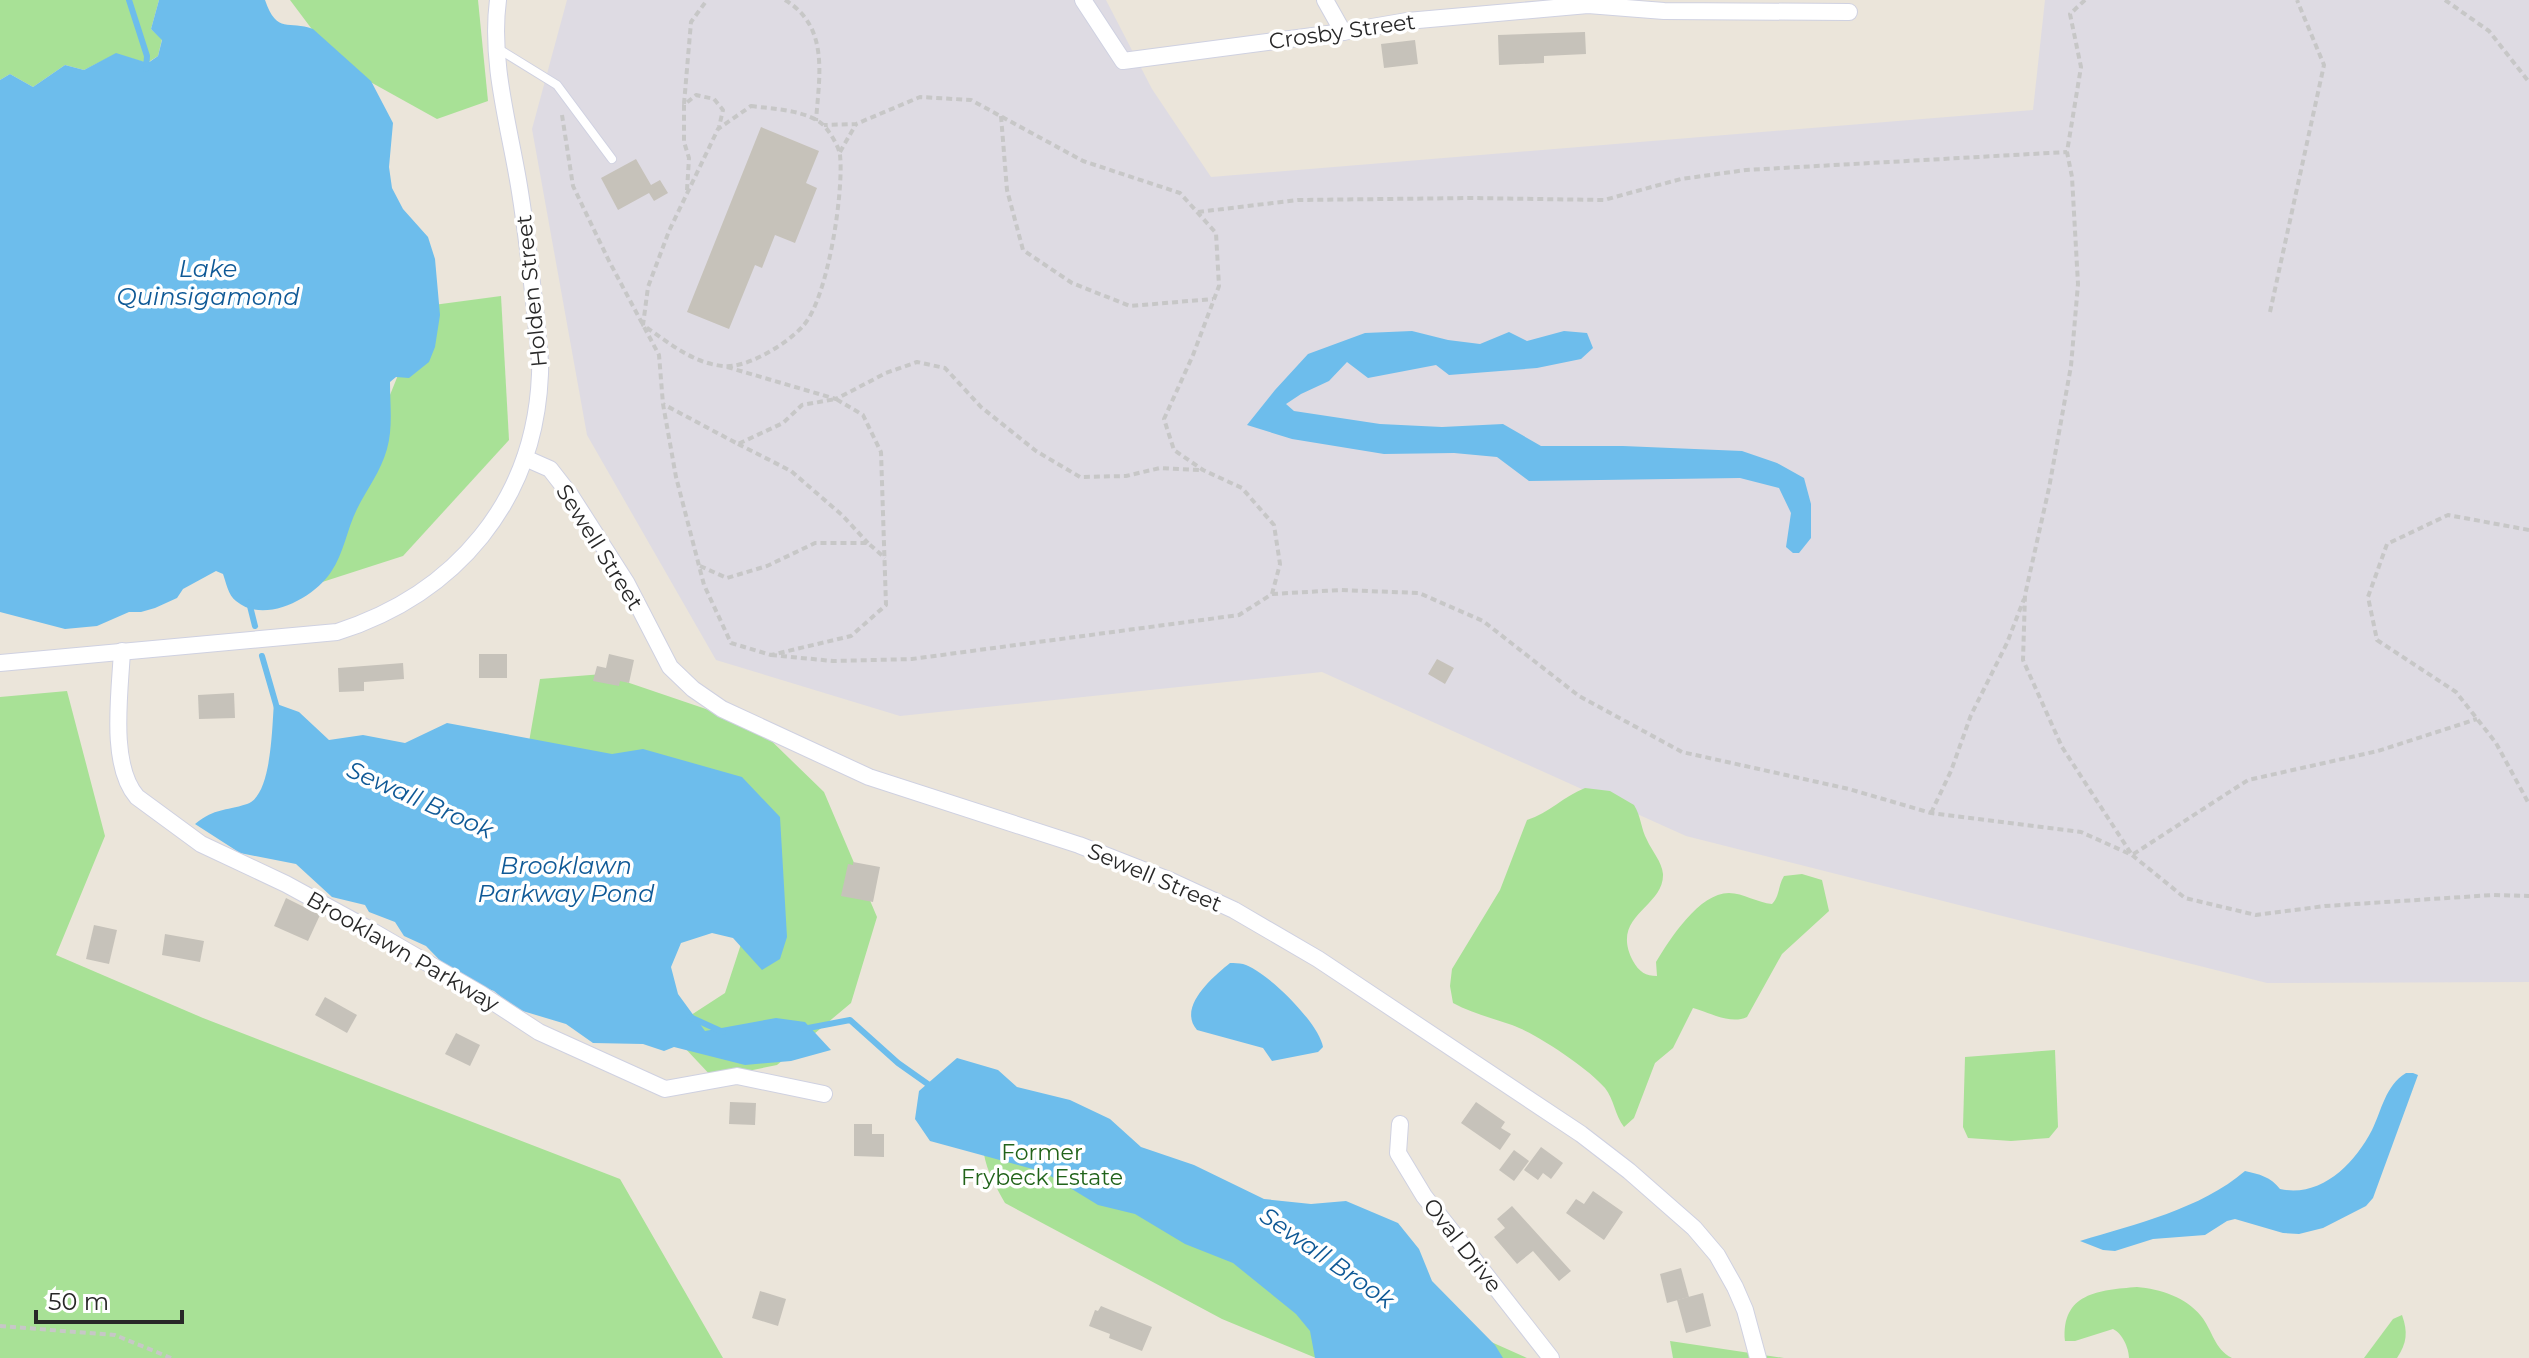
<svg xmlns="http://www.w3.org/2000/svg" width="2529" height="1358" viewBox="0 0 2529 1358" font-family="Montserrat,sans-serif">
<rect width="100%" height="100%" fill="#ebe5da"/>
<path fill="#dedbe3" d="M 567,0 L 1106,0 L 1152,89 L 1211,177 L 2033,110 L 2045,0 L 2529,0 L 2529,982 L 2267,983 L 1686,836 L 1322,672 L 900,716 L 716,660 L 587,435 L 532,129 Z"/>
<g fill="#a8e196">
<path d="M 0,0 L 159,0 L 151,29 L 162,39 L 158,56 L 147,63 L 116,54 L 84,70 L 65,65 L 33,87 L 10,74 L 0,80 Z"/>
<path d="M 290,0 L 478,0 L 488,101 L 437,119 L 338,64 Z"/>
<path d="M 501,296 L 509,440 L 403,556 L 313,585 L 426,306 Z"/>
<path d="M 603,674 L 756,726 L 824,792 L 877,917 L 851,1003 L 777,1065 L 713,1078 L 668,1030 L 725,993 L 743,938 L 526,759 L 540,679 Z"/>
<path d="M 67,691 L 105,836 L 56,955 L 203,1018 L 620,1179 L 723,1358 L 0,1358 L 0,697 Z"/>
<path d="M 1585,788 L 1610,791 L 1634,805 C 1641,816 1641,829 1647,840 C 1652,851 1662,862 1663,874 C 1664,908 1609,915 1633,961 C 1639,972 1646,976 1657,976 L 1656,962 C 1670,939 1699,893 1729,893 C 1743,893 1758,903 1772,904 C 1780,896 1778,885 1784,876 L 1802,874 L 1822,880 L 1829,911 L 1782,954 L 1747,1017 C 1730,1025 1709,1012 1693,1008 L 1673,1048 L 1655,1063 L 1634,1118 L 1624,1127 C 1615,1116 1614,1099 1605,1088 C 1588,1068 1537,1034 1512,1025 C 1492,1018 1471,1013 1453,1003 L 1450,986 L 1452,969 L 1500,890 L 1527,820 C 1549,813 1564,796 1585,788 Z"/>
<path d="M 2055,1050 L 2058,1127 L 2049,1138 L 2011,1141 L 1968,1138 L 1963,1127 L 1965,1057 Z"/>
<path d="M 983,1129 L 1359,1283 L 1527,1358 L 1316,1358 L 1222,1319 L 1005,1203 C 990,1176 981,1161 983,1129 Z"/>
<path d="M 2137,1287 C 2160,1289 2186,1297 2201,1316 C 2213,1331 2214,1349 2232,1358 L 2129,1358 C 2129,1348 2122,1333 2113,1329 L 2075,1341 L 2065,1341 C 2061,1293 2099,1290 2137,1287 Z"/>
<path d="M 2402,1315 C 2408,1332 2407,1343 2397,1358 L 2364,1358 L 2393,1319 Z"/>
<path d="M 1670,1341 L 1784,1358 L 1673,1358 Z"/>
</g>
<g fill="#6dbdec">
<path d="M 159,0 L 265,0 C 277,35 289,20 313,29 L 371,81 L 393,123 L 389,167 L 392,188 L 403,209 L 428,237 L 435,259 L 440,315 L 435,347 L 429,362 L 409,378 L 396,377 L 390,382 C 390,404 393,428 387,449 C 381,471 367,489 357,509 C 347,529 344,553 331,572 C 314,598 264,625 236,601 C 228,595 226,582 223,574 L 216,571 L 183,589 L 177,598 L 155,608 L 141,612 L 129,612 L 97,626 L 65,629 L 0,612 L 0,80 L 10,74 L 33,87 L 65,65 L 84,70 L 116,53 L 148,63 L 158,56 L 162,40 L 151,29 Z"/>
<path d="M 1412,331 L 1448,340 L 1480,344 L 1509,332 L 1527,341 L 1564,331 L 1587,333 L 1593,348 L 1581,359 L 1537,368 L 1449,375 L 1436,365 L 1368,378 L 1347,362 L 1329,381 L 1301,394 L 1286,404 L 1294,411 L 1380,424 L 1442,427 L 1503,424 L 1541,446 L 1623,446 L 1742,451 L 1777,463 L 1804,478 L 1811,504 L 1811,538 L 1799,553 L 1793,553 L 1786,547 L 1791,513 L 1779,488 L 1740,478 L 1529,481 L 1497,457 L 1454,453 L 1384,454 L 1292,439 L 1247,425 L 1275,390 L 1308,354 L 1365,333 Z"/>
<path d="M 274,703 L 299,712 L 329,740 L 363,735 L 405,743 L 447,723 L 612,754 L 643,749 L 742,777 L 780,817 L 787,937 L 780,959 L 762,970 L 733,938 L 712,933 L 681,943 L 671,967 L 678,994 L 705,1031 L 776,1018 L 805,1022 L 831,1050 L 791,1061 L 745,1065 L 674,1047 L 664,1051 L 643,1044 L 593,1043 L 566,1024 L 516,1009 L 494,991 L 456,977 L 426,946 L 404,936 L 395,922 L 369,912 L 365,905 L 332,897 L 296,864 L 240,853 L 195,824 C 217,807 223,812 247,804 C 272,796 272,726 274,703 Z"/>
<path d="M 1230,963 C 1234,963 1239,963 1243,964 C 1267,971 1319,1023 1323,1047 L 1318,1052 L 1272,1061 L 1263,1048 L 1197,1030 C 1177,1007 1213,977 1230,963 Z"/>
<path d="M 957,1058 L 998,1070 L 1017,1087 L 1070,1100 L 1110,1119 L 1141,1147 L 1194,1165 L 1264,1199 L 1311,1204 L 1346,1201 L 1398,1223 L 1419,1249 L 1432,1281 L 1495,1345 L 1503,1358 L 1315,1358 L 1310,1331 L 1296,1314 L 1233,1263 L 1185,1244 L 1135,1214 L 1098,1205 L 1044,1172 L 930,1141 L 915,1119 L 919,1091 Z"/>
<path d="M 2406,1073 L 2413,1073 L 2418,1075 L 2373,1198 L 2366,1206 L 2323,1228 L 2299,1234 L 2283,1233 L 2235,1219 L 2227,1221 L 2205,1235 L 2153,1239 L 2115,1251 L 2103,1250 L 2080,1241 C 2135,1224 2201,1209 2245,1171 C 2259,1174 2271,1177 2280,1189 C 2320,1198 2354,1165 2372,1130 C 2382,1110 2385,1086 2406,1073 Z"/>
</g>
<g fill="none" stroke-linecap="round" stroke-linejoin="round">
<g stroke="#6dbdec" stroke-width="6">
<path d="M 129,0 L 147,56 L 146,69"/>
<path d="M 249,602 L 255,626"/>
<path d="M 262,656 L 277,708"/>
<path d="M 690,1017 L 723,1032"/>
<path d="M 803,1029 L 850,1020 L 898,1063 L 932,1087"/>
</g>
</g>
<g fill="#c6c2ba">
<path d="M 1585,32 L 1586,54 L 1544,56 L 1544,63 L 1499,65 L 1498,35 Z"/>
<path d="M 1415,40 L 1418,64 L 1384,68 L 1381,44 Z"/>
<path d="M 761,127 L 819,151 L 806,183 L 817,188 L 795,243 L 775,235 L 762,268 L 755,265 L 729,329 L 687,312 Z"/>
<path d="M 636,159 L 651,185 L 660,180 L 668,193 L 654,201 L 649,193 L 618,210 L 601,178 Z"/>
<rect x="479" y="654" width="28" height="24"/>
<path d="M 609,654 L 634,660 L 629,683 L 620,681 L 619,686 L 593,681 L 597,666 L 606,668 Z"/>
<path d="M 1437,659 L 1454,668 L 1445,684 L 1428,674 Z"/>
<path d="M 403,663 L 404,679 L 364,682 L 364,691 L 339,692 L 338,668 Z"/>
<path d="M 234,693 L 235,718 L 199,719 L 198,695 Z"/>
<path d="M 853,862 L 880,867 L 873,902 L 841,896 L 848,864 L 853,865 Z"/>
<path d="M 286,898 L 320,915 L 308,941 L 274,926 Z"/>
<path d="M 94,925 L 117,930 L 109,964 L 86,959 Z"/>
<path d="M 165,934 L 204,941 L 200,962 L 162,955 Z"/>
<path d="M 325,997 L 357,1015 L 347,1033 L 315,1015 Z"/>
<path d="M 456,1033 L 480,1045 L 470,1066 L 445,1054 Z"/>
<path d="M 730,1102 L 756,1103 L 755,1125 L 729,1124 Z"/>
<path d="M 1476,1102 L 1505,1122 L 1501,1128 L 1511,1134 L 1500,1150 L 1461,1123 Z"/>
<path d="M 854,1124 L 872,1124 L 872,1134 L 884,1134 L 884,1157 L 854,1156 Z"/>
<path d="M 1541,1147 L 1563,1163 L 1551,1179 L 1543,1173 L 1538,1180 L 1524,1170 Z"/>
<path d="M 1514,1150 L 1529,1161 L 1514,1181 L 1499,1170 Z"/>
<path d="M 1593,1191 L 1623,1212 L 1604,1240 L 1566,1213 L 1576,1199 L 1584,1204 Z"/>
<path d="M 1512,1206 L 1571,1271 L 1559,1281 L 1533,1251 L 1517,1264 L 1494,1237 L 1505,1228 L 1497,1219 Z"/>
<path d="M 1681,1268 L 1689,1297 L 1667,1303 L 1660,1274 Z"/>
<path d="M 760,1291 L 786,1299 L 778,1326 L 752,1318 Z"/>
<path d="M 1703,1293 L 1711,1326 L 1686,1333 L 1677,1300 Z"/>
<path d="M 1101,1306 L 1152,1327 L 1142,1351 L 1109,1338 L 1110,1334 L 1089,1326 L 1095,1310 L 1098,1311 Z"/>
</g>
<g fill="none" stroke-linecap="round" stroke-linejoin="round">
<g stroke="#cfd1e1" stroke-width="10">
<path id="lane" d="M 497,48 L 557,85 L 612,159"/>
</g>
<g stroke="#cfd1e1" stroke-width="18">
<g id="street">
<path d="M 1083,0 L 1123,61 L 1343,32 L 1407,21 L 1588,5 L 1664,11 L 1849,12"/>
<path d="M 1325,0 L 1343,32"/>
<path d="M 525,458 L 550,469 L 571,496 L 626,582 L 670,667 L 693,689 L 722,709 L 869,777 L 1079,845 L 1171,881 L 1234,910 L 1318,959 L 1581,1134 L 1629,1171 L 1694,1228 L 1717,1255 L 1735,1287 L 1745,1310 L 1758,1358"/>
<path d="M 122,651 C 120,692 109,765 137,797 L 201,844 L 286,884 L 372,931 L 481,994 L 539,1032 L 665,1089 L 737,1076 L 824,1094"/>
<path d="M 0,663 L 337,632 C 456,594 535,501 540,374 C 541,356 537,337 536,319 C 531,273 526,226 518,180 C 508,122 490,60 498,0"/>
<path d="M 1400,1124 L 1398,1153 L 1424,1196 L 1551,1358"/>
</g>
</g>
<g stroke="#c7c7c7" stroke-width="4" stroke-dasharray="6 4" stroke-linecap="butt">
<path d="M 785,0 C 830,27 819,77 816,121"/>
<path d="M 2085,0 L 2070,14 L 2081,67 L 2067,152 L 2072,177 L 2078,284 L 2071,366 L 2049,488 L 2025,595 L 2023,660 L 2062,747 L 2132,855 L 2248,780 L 2378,751 L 2477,719"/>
<path d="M 2445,0 L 2489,31 L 2529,82"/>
<path d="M 684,104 L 691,22 L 707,0"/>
<path d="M 751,106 C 772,109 812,110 826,128 C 831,134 839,147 840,155 C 844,191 828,299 803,326 C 788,343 747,369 723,366 C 692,363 668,342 643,325 L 648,287 L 669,231 L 718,129 Z"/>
<path d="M 562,115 L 573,186 L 609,261 L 659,355 L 663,404 L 676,477 L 704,585 L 731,643 L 771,655 L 851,636 L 886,605 L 881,452 L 863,415 L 836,399 L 802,405 L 783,423 L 738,444 L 663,404"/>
<path d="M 1001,116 L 1007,190 L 1023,250 L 1072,283 L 1130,306 L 1213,299"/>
<path d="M 840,152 L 856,124"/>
<path d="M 687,190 L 689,158 L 684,142 L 684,105 L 696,95 L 714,99 L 723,110 L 719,127"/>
<path d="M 1198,212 L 1298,200 L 1472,198 L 1604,200 L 1681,179 L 1746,170 L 2067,152"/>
<path d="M 2270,312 L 2324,65 L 2297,0"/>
<path d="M 727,367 L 836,399 L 886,373 L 917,362 L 945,368 L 981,407 L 1036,451 L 1080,477 L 1126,476 L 1160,468 L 1200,470"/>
<path d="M 738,444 L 791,471 L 842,515 L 868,543"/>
<path d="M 2529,530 L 2448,515 L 2387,544 L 2368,597 L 2377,640 L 2456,692 L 2496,743 L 2529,804"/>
<path d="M 700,566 L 727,578 L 767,566 L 815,543 L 868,543 L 885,558"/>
<path d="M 1272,594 L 1341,590 L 1419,593 L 1483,621 L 1579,696 L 1682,752 L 1849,789 L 1931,813 L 2081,832 L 2132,855 L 2185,898 L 2256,915 L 2325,906 L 2493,895 L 2529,896"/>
<path d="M 771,655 L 833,661 L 912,659 L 1239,615 L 1272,594 L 1280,564 L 1274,525 L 1242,488 L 1203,470 L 1174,450 L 1164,419 L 1193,355 L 1219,286 L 1216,233 L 1180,193 L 1083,161 L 971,100 L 920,97 L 856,124 L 824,125"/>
<path d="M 1931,813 L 1951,771 L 1971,715 L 2007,643 L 2024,599"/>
<path d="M 0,1326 L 115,1335 L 171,1358"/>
</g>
<use href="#lane" stroke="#fff" stroke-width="8"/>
<use href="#street" stroke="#fff" stroke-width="16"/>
</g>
<g text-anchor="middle" stroke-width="7" stroke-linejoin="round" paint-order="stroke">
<g font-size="22" fill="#282828" stroke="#fff">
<text transform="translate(1342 31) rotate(-8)" y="8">Crosby Street</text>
<text transform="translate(531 291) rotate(-96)" y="8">Holden Street</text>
<text transform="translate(600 547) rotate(58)" y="8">Sewell Street</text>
<text transform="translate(1155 877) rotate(23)" y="8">Sewell Street</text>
<text transform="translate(403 951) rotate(30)" y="8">Brooklawn Parkway</text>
<text transform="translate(1463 1245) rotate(52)" y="8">Oval Drive</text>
</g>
<g font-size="22" fill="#21631a" stroke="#fff">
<text x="1042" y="1160">Former<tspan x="1042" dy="25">Frybeck Estate</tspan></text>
</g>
<g font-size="24" font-style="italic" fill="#0f5996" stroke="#fff">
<text x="208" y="277">Lake<tspan x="208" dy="28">Quinsigamond</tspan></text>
<text transform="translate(420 800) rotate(24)" y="8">Sewall Brook</text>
<text x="566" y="874">Brooklawn<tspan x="566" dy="28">Parkway Pond</tspan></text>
<text transform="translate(1327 1258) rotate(35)" y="8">Sewall Brook</text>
</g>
</g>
<path d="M36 1310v12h146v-12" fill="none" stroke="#282828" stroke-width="4"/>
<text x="48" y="1310" font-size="24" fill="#282828" stroke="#ffffff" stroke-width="6" paint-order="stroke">50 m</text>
</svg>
